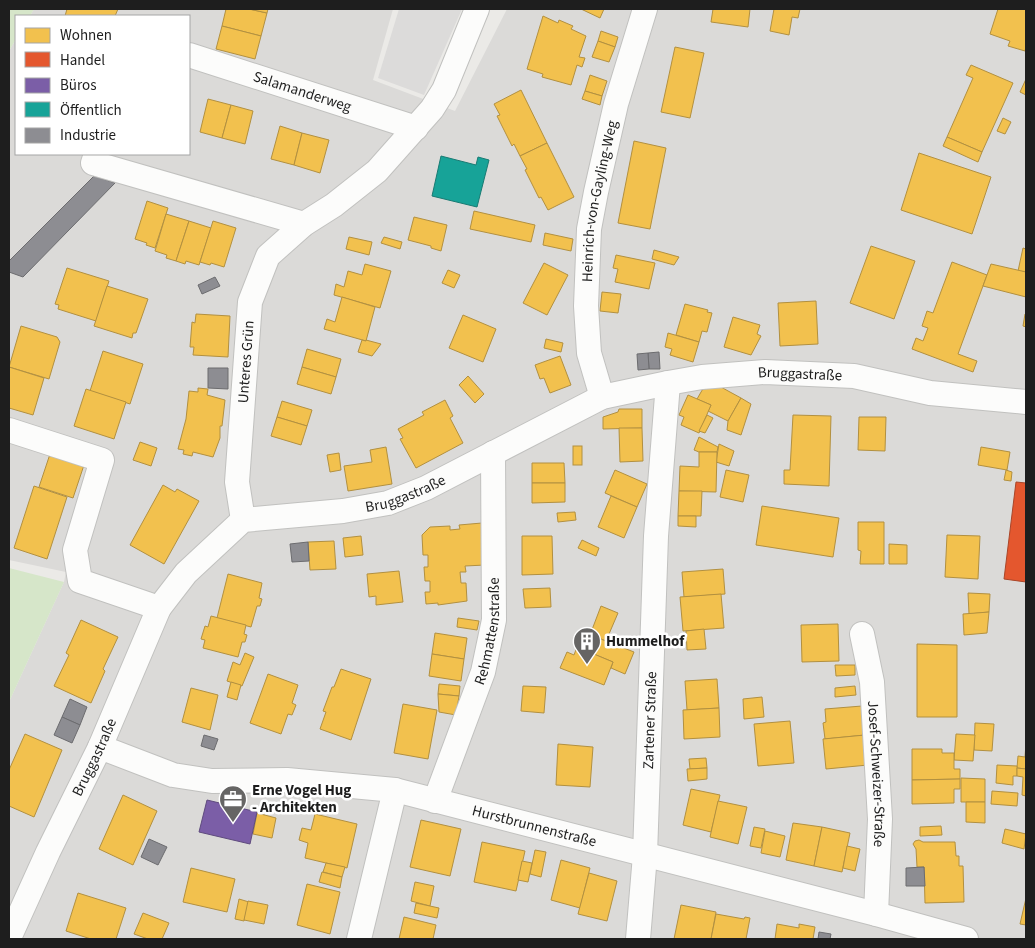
<svg xmlns="http://www.w3.org/2000/svg" width="1035" height="948" viewBox="0 0 1035 948" font-family="'Source Sans 3',sans-serif">
<rect width="100%" height="100%" fill="#ebeae7"/>
<path fill="#dbdad8" d="M 34,9 L 393,9 L 373,80 L 455,111 L 507,9 L 1026,9 L 1026,939 L 9,939 L 9,702 L 64,582 L 66,572 L 9,560 L 9,51 L 16,39 L 16,154 L 189,154 L 189,16 L 30,16 Z"/>
<g fill="#d6e6c9">
<path d="M 9,9 L 34,9 L 30,16 L 16,16 L 16,39 L 9,51 Z"/>
<path d="M 9,568 L 64,582 L 9,702 Z"/>
</g>
<path fill="#dcdbda" d="M 399,9 L 462,9 L 424,95 L 378,78 Z"/>
<g fill="#f2c14e" stroke="#b29040">
<path d="M 67,9 L 118,9 L 115,16 L 65,16 Z"/>
<path d="M 226,9 L 249,9 L 267,13 L 261,36 L 222,26 Z"/>
<path d="M 249,9 L 268,9 L 267,13 Z"/>
<path d="M 581,9 L 604,9 L 600,18 Z"/>
<path d="M 713,9 L 750,9 L 748,27 L 711,22 Z"/>
<path d="M 774,9 L 800,9 L 798,18 L 792,17 L 789,35 L 770,31 Z"/>
<path d="M 998,9 L 1026,9 L 1026,47 L 1025,51 L 1008,46 L 1010,41 L 990,34 Z"/>
<path d="M 543,16 L 558,23 L 559,20 L 573,26 L 571,29 L 586,36 L 579,57 L 585,58 L 582,67 L 577,65 L 571,85 L 542,77 L 543,74 L 527,69 Z"/>
<path d="M 222,26 L 261,36 L 255,59 L 216,49 Z"/>
<path d="M 601,31 L 618,37 L 615,47 L 598,41 Z"/>
<path d="M 598,41 L 615,47 L 609,62 L 592,57 Z"/>
<path d="M 675,47 L 704,53 L 690,118 L 661,112 Z"/>
<path d="M 971,65 L 1013,83 L 982,152 L 947,137 L 973,78 L 966,75 Z"/>
<path d="M 590,75 L 607,81 L 602,96 L 585,91 Z"/>
<path d="M 1026,79 L 1026,95 L 1020,92 Z"/>
<path d="M 521,90 L 547,143 L 520,156 L 514,144 L 512,146 L 497,116 L 500,115 L 494,104 Z"/>
<path d="M 585,91 L 602,96 L 600,105 L 582,99 Z"/>
<path d="M 208,99 L 231,105 L 222,138 L 200,132 Z"/>
<path d="M 231,105 L 253,111 L 245,144 L 222,138 Z"/>
<path d="M 1003,118 L 1011,122 L 1005,134 L 997,131 Z"/>
<path d="M 280,126 L 302,133 L 294,165 L 271,159 Z"/>
<path d="M 302,133 L 329,140 L 320,173 L 294,165 Z"/>
<path d="M 947,137 L 982,152 L 978,162 L 943,146 Z"/>
<path d="M 634,141 L 666,148 L 650,229 L 618,223 Z"/>
<path d="M 547,143 L 574,197 L 548,210 L 541,197 L 539,198 L 525,170 L 527,169 L 520,156 Z"/>
<path d="M 919,153 L 991,177 L 972,234 L 901,210 Z"/>
<path d="M 147,201 L 168,208 L 155,248 L 146,245 L 147,243 L 135,239 Z"/>
<path d="M 474,211 L 535,225 L 531,242 L 470,229 Z"/>
<path d="M 166,214 L 189,221 L 176,261 L 166,258 L 167,255 L 155,251 Z"/>
<path d="M 414,217 L 447,225 L 441,251 L 431,248 L 431,246 L 408,240 Z"/>
<path d="M 189,221 L 211,228 L 199,265 L 186,261 L 185,264 L 176,261 Z"/>
<path d="M 213,221 L 236,228 L 224,267 L 211,263 L 210,265 L 200,262 Z"/>
<path d="M 545,233 L 573,239 L 571,251 L 543,245 Z"/>
<path d="M 349,237 L 372,242 L 369,255 L 346,249 Z"/>
<path d="M 384,237 L 402,242 L 400,249 L 381,243 Z"/>
<path d="M 871,246 L 915,261 L 894,319 L 850,303 Z"/>
<path d="M 1023,248 L 1026,249 L 1026,272 L 1018,271 Z"/>
<path d="M 654,250 L 679,257 L 674,265 L 652,259 Z"/>
<path d="M 616,255 L 655,263 L 649,289 L 615,282 L 618,269 L 613,268 Z"/>
<path d="M 952,262 L 987,275 L 958,354 L 977,361 L 973,372 L 912,349 L 916,338 L 923,341 L 928,328 L 922,326 L 927,311 L 933,313 Z"/>
<path d="M 544,263 L 568,275 L 547,315 L 523,303 Z"/>
<path d="M 365,264 L 391,271 L 380,308 L 334,295 L 336,284 L 344,287 L 348,271 L 362,275 Z"/>
<path d="M 991,264 L 1026,272 L 1026,297 L 983,286 Z"/>
<path d="M 67,268 L 109,281 L 96,321 L 58,309 L 59,305 L 55,304 Z"/>
<path d="M 448,270 L 460,275 L 454,288 L 442,283 Z"/>
<path d="M 107,286 L 148,299 L 136,333 L 133,333 L 132,338 L 94,326 Z"/>
<path d="M 602,292 L 621,294 L 618,313 L 600,311 Z"/>
<path d="M 342,297 L 375,307 L 366,341 L 324,329 L 327,319 L 335,322 Z"/>
<path d="M 816,301 L 818,344 L 780,346 L 778,303 Z"/>
<path d="M 685,304 L 708,310 L 707,312 L 712,313 L 707,332 L 702,331 L 699,342 L 676,335 Z"/>
<path d="M 196,314 L 230,316 L 228,357 L 193,355 L 194,347 L 190,347 L 192,322 L 195,323 Z"/>
<path d="M 1025,314 L 1026,314 L 1026,327 L 1023,326 Z"/>
<path d="M 463,315 L 496,329 L 483,362 L 449,348 Z"/>
<path d="M 733,317 L 760,325 L 757,334 L 761,336 L 751,355 L 724,347 Z"/>
<path d="M 21,326 L 57,337 L 60,342 L 49,379 L 9,367 Z"/>
<path d="M 668,333 L 699,342 L 693,362 L 670,355 L 672,349 L 665,347 Z"/>
<path d="M 546,339 L 563,343 L 561,352 L 544,348 Z"/>
<path d="M 362,340 L 366,341 L 366,340 L 381,344 L 372,356 L 358,352 Z"/>
<path d="M 307,349 L 341,359 L 336,377 L 302,367 Z"/>
<path d="M 103,351 L 143,364 L 130,404 L 90,391 Z"/>
<path d="M 560,356 L 571,385 L 550,393 L 544,378 L 540,379 L 535,365 Z"/>
<path d="M 9,367 L 44,378 L 33,415 L 9,408 Z"/>
<path d="M 302,367 L 336,377 L 331,394 L 297,384 Z"/>
<path d="M 468,376 L 484,394 L 475,403 L 459,385 Z"/>
<path d="M 708,380 L 741,398 L 728,421 L 708,411 L 711,405 L 697,399 Z"/>
<path d="M 198,388 L 208,389 L 207,395 L 225,400 L 222,426 L 220,426 L 220,438 L 213,457 L 193,452 L 192,456 L 183,454 L 184,450 L 178,449 L 186,419 L 189,391 L 198,392 Z"/>
<path d="M 86,389 L 126,402 L 114,439 L 74,426 Z"/>
<path d="M 688,395 L 711,405 L 699,433 L 681,425 L 684,417 L 679,415 Z"/>
<path d="M 741,398 L 751,404 L 741,435 L 727,430 L 728,421 Z"/>
<path d="M 445,400 L 453,416 L 450,418 L 463,443 L 416,468 L 400,439 L 403,438 L 398,429 L 424,415 L 422,412 Z"/>
<path d="M 282,401 L 312,410 L 307,426 L 277,417 Z"/>
<path d="M 619,409 L 642,409 L 642,428 L 603,429 L 603,417 L 618,412 Z"/>
<path d="M 707,415 L 713,418 L 705,433 L 699,431 Z"/>
<path d="M 793,415 L 831,416 L 829,486 L 784,484 L 784,470 L 790,470 Z"/>
<path d="M 277,417 L 307,426 L 301,445 L 271,436 Z"/>
<path d="M 859,417 L 886,417 L 885,451 L 858,450 Z"/>
<path d="M 619,428 L 642,428 L 643,461 L 620,462 Z"/>
<path d="M 699,437 L 718,447 L 717,452 L 699,452 L 694,450 Z"/>
<path d="M 140,442 L 157,448 L 151,466 L 133,460 Z"/>
<path d="M 719,444 L 734,451 L 729,466 L 716,462 Z"/>
<rect x="573" y="446" width="9" height="19"/>
<path d="M 386,447 L 392,484 L 348,491 L 344,466 L 372,462 L 370,450 Z"/>
<path d="M 981,447 L 1010,452 L 1007,470 L 978,465 Z"/>
<path d="M 51,451 L 85,462 L 73,498 L 39,487 Z"/>
<path d="M 699,452 L 717,452 L 716,492 L 679,491 L 680,466 L 699,467 Z"/>
<path d="M 339,453 L 341,470 L 330,472 L 327,455 Z"/>
<path d="M 532,463 L 564,463 L 565,483 L 532,483 Z"/>
<path d="M 615,470 L 647,484 L 637,507 L 605,493 Z"/>
<path d="M 726,470 L 749,475 L 743,502 L 720,497 Z"/>
<path d="M 1006,470 L 1012,472 L 1011,481 L 1004,480 Z"/>
<path d="M 532,483 L 565,483 L 565,502 L 532,503 Z"/>
<path d="M 163,485 L 175,492 L 177,489 L 199,501 L 164,564 L 130,545 Z"/>
<path d="M 34,486 L 67,497 L 47,559 L 14,548 Z"/>
<path d="M 679,491 L 702,491 L 701,516 L 678,516 Z"/>
<path d="M 611,496 L 637,507 L 624,538 L 598,527 Z"/>
<path d="M 762,506 L 839,518 L 833,557 L 756,545 Z"/>
<path d="M 575,512 L 576,520 L 558,522 L 557,513 Z"/>
<path d="M 678,516 L 696,516 L 696,527 L 678,526 Z"/>
<path d="M 858,522 L 884,522 L 884,564 L 860,564 L 861,551 L 858,550 Z"/>
<path d="M 482,523 L 485,565 L 465,566 L 466,572 L 460,572 L 461,583 L 466,583 L 467,601 L 438,605 L 438,603 L 426,604 L 425,592 L 430,592 L 430,581 L 425,581 L 424,567 L 428,567 L 428,555 L 423,555 L 422,535 L 430,527 L 450,526 L 450,530 L 460,529 L 459,525 Z"/>
<path d="M 947,535 L 980,536 L 978,579 L 945,577 Z"/>
<path d="M 361,536 L 363,555 L 345,557 L 343,538 Z"/>
<path d="M 522,536 L 552,536 L 553,574 L 522,575 Z"/>
<path d="M 582,540 L 599,548 L 596,556 L 578,548 Z"/>
<path d="M 334,541 L 336,569 L 310,570 L 308,542 Z"/>
<path d="M 889,544 L 907,545 L 907,564 L 889,564 Z"/>
<path d="M 723,569 L 725,594 L 684,597 L 682,572 Z"/>
<path d="M 399,571 L 403,602 L 376,605 L 376,596 L 369,597 L 367,574 Z"/>
<path d="M 228,574 L 262,583 L 259,598 L 262,599 L 260,606 L 257,606 L 251,627 L 217,618 Z"/>
<path d="M 550,588 L 551,607 L 525,608 L 523,589 Z"/>
<path d="M 968,593 L 990,594 L 989,612 L 969,614 Z"/>
<path d="M 721,594 L 724,628 L 683,631 L 680,597 Z"/>
<path d="M 601,606 L 618,613 L 606,641 L 590,635 Z"/>
<path d="M 989,612 L 987,633 L 964,635 L 963,614 Z"/>
<path d="M 211,616 L 246,625 L 244,634 L 247,635 L 245,642 L 242,642 L 238,657 L 203,648 L 205,640 L 201,639 L 205,626 L 208,627 Z"/>
<path d="M 458,618 L 479,621 L 477,630 L 457,627 Z"/>
<path d="M 81,620 L 118,637 L 103,669 L 105,671 L 91,703 L 54,686 L 69,655 L 66,653 Z"/>
<path d="M 838,624 L 839,661 L 802,662 L 801,625 Z"/>
<path d="M 704,629 L 706,649 L 687,650 L 686,631 Z"/>
<path d="M 583,632 L 634,652 L 625,674 L 611,668 L 613,662 L 577,647 Z"/>
<path d="M 435,633 L 467,638 L 464,659 L 432,654 Z"/>
<path d="M 917,644 L 957,645 L 957,717 L 917,717 Z"/>
<path d="M 577,647 L 613,662 L 604,685 L 560,668 L 567,652 L 574,655 Z"/>
<path d="M 245,653 L 254,657 L 242,686 L 227,681 L 233,662 L 240,665 Z"/>
<path d="M 432,654 L 464,659 L 461,681 L 429,676 Z"/>
<path d="M 835,665 L 855,665 L 855,675 L 836,676 Z"/>
<path d="M 341,669 L 371,679 L 351,740 L 320,729 L 326,712 L 323,711 L 332,687 L 334,687 Z"/>
<path d="M 268,674 L 298,685 L 292,703 L 296,705 L 292,715 L 288,714 L 281,734 L 250,723 Z"/>
<path d="M 717,679 L 719,708 L 687,710 L 685,681 Z"/>
<path d="M 231,682 L 241,685 L 237,700 L 227,697 Z"/>
<path d="M 439,684 L 460,686 L 459,696 L 438,694 Z"/>
<path d="M 523,686 L 546,687 L 544,713 L 521,711 Z"/>
<path d="M 855,686 L 856,695 L 835,697 L 835,688 Z"/>
<path d="M 191,688 L 218,695 L 210,730 L 182,722 Z"/>
<path d="M 438,694 L 459,696 L 456,715 L 439,712 Z"/>
<path d="M 762,697 L 764,717 L 744,719 L 743,699 Z"/>
<path d="M 403,704 L 437,710 L 428,759 L 394,753 Z"/>
<path d="M 862,706 L 865,735 L 825,739 L 823,723 L 826,722 L 825,709 Z"/>
<path d="M 719,708 L 720,737 L 684,739 L 683,710 Z"/>
<path d="M 790,721 L 794,763 L 758,766 L 754,724 Z"/>
<path d="M 975,723 L 994,724 L 992,751 L 974,750 Z"/>
<path d="M 25,734 L 62,750 L 34,817 L 9,806 L 9,770 Z"/>
<path d="M 956,734 L 975,735 L 973,761 L 954,760 Z"/>
<path d="M 865,735 L 868,765 L 826,769 L 823,739 Z"/>
<path d="M 1026,743 L 1026,769 L 1017,768 L 1018,756 L 1025,757 Z"/>
<path d="M 558,744 L 593,747 L 590,787 L 556,785 Z"/>
<path d="M 912,749 L 942,749 L 942,753 L 954,753 L 954,769 L 960,769 L 960,779 L 912,780 Z"/>
<path d="M 706,758 L 707,768 L 690,769 L 689,759 Z"/>
<path d="M 997,765 L 1017,766 L 1017,776 L 1013,776 L 1013,785 L 996,783 Z"/>
<path d="M 707,768 L 707,779 L 688,781 L 687,769 Z"/>
<path d="M 1017,768 L 1026,769 L 1026,796 L 1022,795 L 1023,777 L 1017,776 Z"/>
<path d="M 961,778 L 985,779 L 985,802 L 961,802 Z"/>
<path d="M 960,779 L 960,789 L 954,789 L 954,803 L 912,804 L 912,780 Z"/>
<path d="M 691,789 L 720,795 L 711,832 L 683,825 Z"/>
<path d="M 992,791 L 1018,793 L 1017,806 L 991,804 Z"/>
<path d="M 123,795 L 157,811 L 133,865 L 99,849 Z"/>
<path d="M 718,801 L 747,807 L 738,844 L 710,837 Z"/>
<path d="M 966,802 L 985,802 L 985,823 L 966,822 Z"/>
<path d="M 257,813 L 276,818 L 272,838 L 253,834 Z"/>
<path d="M 315,814 L 357,824 L 347,868 L 305,858 L 308,843 L 299,840 L 302,828 L 311,830 Z"/>
<path d="M 421,820 L 461,829 L 450,876 L 410,867 Z"/>
<path d="M 793,823 L 822,827 L 814,866 L 786,860 Z"/>
<path d="M 941,826 L 942,835 L 920,836 L 920,827 Z"/>
<path d="M 754,827 L 765,829 L 761,848 L 750,846 Z"/>
<path d="M 822,827 L 850,833 L 842,872 L 814,866 Z"/>
<path d="M 1005,829 L 1026,834 L 1024,849 L 1002,843 Z"/>
<path d="M 765,831 L 785,836 L 780,857 L 761,853 Z"/>
<path d="M 919,840 L 923,842 L 955,842 L 956,856 L 959,856 L 959,866 L 963,866 L 964,902 L 925,903 L 924,867 L 917,867 L 916,849 L 913,844 L 915,841 Z"/>
<path d="M 482,842 L 525,851 L 516,891 L 474,882 Z"/>
<path d="M 847,846 L 860,849 L 855,871 L 843,868 Z"/>
<path d="M 535,850 L 546,852 L 541,877 L 530,874 Z"/>
<path d="M 561,860 L 590,868 L 580,908 L 551,900 Z"/>
<path d="M 522,861 L 532,863 L 528,882 L 518,880 Z"/>
<path d="M 326,863 L 345,867 L 342,877 L 323,872 Z"/>
<path d="M 191,868 L 235,879 L 227,912 L 183,902 Z"/>
<path d="M 322,872 L 342,877 L 340,888 L 319,882 Z"/>
<path d="M 589,873 L 617,881 L 607,921 L 578,914 Z"/>
<path d="M 415,882 L 434,886 L 430,906 L 411,901 Z"/>
<path d="M 307,884 L 340,892 L 330,934 L 297,925 Z"/>
<path d="M 78,893 L 126,908 L 116,939 L 91,939 L 66,931 Z"/>
<path d="M 1026,898 L 1026,925 L 1020,924 Z"/>
<path d="M 239,899 L 249,902 L 244,921 L 235,919 Z"/>
<path d="M 248,901 L 268,905 L 264,924 L 244,920 Z"/>
<path d="M 416,903 L 439,908 L 437,918 L 414,913 Z"/>
<path d="M 681,905 L 716,912 L 711,939 L 674,939 Z"/>
<path d="M 143,913 L 169,923 L 162,939 L 148,939 L 134,934 Z"/>
<path d="M 716,914 L 744,919 L 745,917 L 750,918 L 746,939 L 711,939 Z"/>
<path d="M 404,917 L 436,925 L 433,939 L 399,939 Z"/>
<path d="M 777,924 L 799,928 L 799,924 L 815,927 L 813,939 L 775,939 Z"/>
</g>
<path fill="#e4572e" stroke="#a94629" d="M 1016,482 L 1026,483 L 1026,582 L 1004,579 Z"/>
<path fill="#7b5ea7" stroke="#5f4b7e" d="M 207,800 L 257,812 L 250,844 L 199,832 Z"/>
<path fill="#17a398" stroke="#197b73" d="M 441,156 L 476,165 L 478,157 L 489,160 L 477,207 L 432,196 Z"/>
<g fill="#8d8d92" stroke="#6c6c6f">
<path d="M 94,176 L 115,183 L 23,277 L 9,272 L 9,261 Z"/>
<path d="M 215,277 L 220,286 L 202,294 L 198,285 Z"/>
<path d="M 659,352 L 660,369 L 649,369 L 648,353 Z"/>
<path d="M 648,353 L 649,369 L 638,370 L 637,354 Z"/>
<path d="M 208,368 L 228,368 L 228,389 L 208,388 Z"/>
<path d="M 308,542 L 309,561 L 292,562 L 290,544 Z"/>
<path d="M 70,699 L 87,707 L 80,725 L 62,717 Z"/>
<path d="M 62,717 L 80,725 L 72,743 L 54,735 Z"/>
<path d="M 204,735 L 218,739 L 214,750 L 201,746 Z"/>
<path d="M 149,839 L 167,847 L 158,865 L 141,857 Z"/>
<path d="M 924,867 L 925,886 L 906,886 L 906,868 Z"/>
<path d="M 819,932 L 831,934 L 830,939 L 818,939 Z"/>
</g>
<g fill="none" stroke-linecap="round" stroke-linejoin="round">
<g stroke="#c1c1bf" stroke-width="26">
<g id="minor">
<path id="s1" d="M 189,55 L 416,128"/>
<path d="M 96,154 L 93,163 L 304,224"/>
<path id="s2" d="M 602,397 L 589,353 L 586,306 L 589,229 L 596,192 L 616,104 L 645,9"/>
<path d="M 9,430 L 102,460 L 75,550 L 80,581 L 159,608"/>
<path id="s3" d="M 243,520 L 237,482 L 250,302 L 268,256 L 304,224 L 334,205 L 377,171 L 432,109 L 444,90 L 477,9"/>
<path id="s4" d="M 862,634 L 872,682 L 880,819 L 876,914"/>
<path id="s5" d="M 100,747 L 173,775 L 212,781 L 287,780 L 395,790 L 876,914 L 966,939"/>
<path id="s6" d="M 435,801 L 483,672 L 494,620 L 493,453"/>
<path id="s7" d="M 9,938 L 48,852 L 100,747 L 159,608 L 186,573 L 243,520 L 343,511 L 388,503 L 426,488 L 602,397 L 668,383 L 702,377 L 765,372 L 854,376 L 930,393 L 1026,402"/>
<path d="M 359,939 L 395,790"/>
<path id="s8" d="M 638,939 L 645,855 L 656,536 L 668,383"/>
</g>
</g>
<use href="#minor" stroke="#fcfcfb" stroke-width="24"/>
</g>
<defs>
<g id="building-pin" transform="scale(1.4375)"><path d="M0 17L-7.5 6A9.5 9.5 0 1 1 7.5 6Z" fill="#666564" stroke="#fff"/><path d="M-4-6H4V6H1V3H-1V6H-4ZM-2.5-4.3h1.7v1.8h-1.7ZM.8-4.3h1.7v1.8H.8ZM-2.5-1h1.7V.8h-1.7ZM.8-1h1.7V.8H.8Z" fill="#fff"/></g>
<g id="office-pin" transform="scale(1.4375)"><path d="M0 17L-7.5 6A9.5 9.5 0 1 1 7.5 6Z" fill="#666564" stroke="#fff"/><path d="M-6-3h4V-5.5h4V-3h4V5H-6ZM-1-4.5V-3h2v-1.5ZM-6 0V1H6V0Z" fill="#fff"/></g>
</defs>
<g fill-rule="evenodd">
<use href="#building-pin" x="587" y="641"/>
<use href="#office-pin" x="233" y="799"/>
</g>
<g text-anchor="middle" stroke-width="5" stroke-linejoin="round" paint-order="stroke">
<g font-size="15" fill="#1e1e1e" stroke="#fff">
<text dy="5" stroke="none"><textPath href="#s1" startOffset="119">Salamanderweg</textPath></text>
<text dy="5" stroke="none"><textPath href="#s2" startOffset="199">Heinrich-von-Gayling-Weg</textPath></text>
<text dy="5" stroke="none"><textPath href="#s3" startOffset="159">Unteres Grün</textPath></text>
<text dy="5" stroke="none"><textPath href="#s7" startOffset="1070">Bruggastraße</textPath></text>
<text dy="5" stroke="none"><textPath href="#s7" startOffset="650">Bruggastraße</textPath></text>
<text dy="5" stroke="none"><textPath href="#s6" startOffset="179">Rehmattenstraße</textPath></text>
<text dy="5" stroke="none"><textPath href="#s8" startOffset="219">Zartener Straße</textPath></text>
<text dy="5" stroke="none"><textPath href="#s7" startOffset="200">Bruggastraße</textPath></text>
<text dy="5" stroke="none"><textPath href="#s4" startOffset="141">Josef-Schweizer-Straße</textPath></text>
<text dy="5" stroke="none"><textPath href="#s5" startOffset="445">Hurstbrunnenstraße</textPath></text>
</g>
<g font-size="15" font-weight="bold" fill="#1e1e1e" stroke="#fff" text-anchor="start">
<text x="606" y="646">Hummelhof</text>
<text x="252" y="795">Erne Vogel Hug<tspan x="252" dy="17">- Architekten</tspan></text>
</g>
</g>
<rect width="1035" height="948" fill="none" stroke="#1e1e1e" stroke-width="20"/>
<rect x="15" y="15" width="175" height="140" fill="#ffffff" stroke="#a5a5a5"/>
<rect x="25" y="28" width="25" height="15" fill="#f2c14e" stroke="#a5a5a5"/>
<text x="60" y="40" font-size="15" fill="#1e1e1e">Wohnen</text>
<rect x="25" y="52" width="25" height="15" fill="#e4572e" stroke="#a5a5a5"/>
<text x="60" y="65" font-size="15" fill="#1e1e1e">Handel</text>
<rect x="25" y="78" width="25" height="15" fill="#7b5ea7" stroke="#a5a5a5"/>
<text x="60" y="90" font-size="15" fill="#1e1e1e">Büros</text>
<rect x="25" y="102" width="25" height="15" fill="#17a398" stroke="#a5a5a5"/>
<text x="60" y="115" font-size="15" fill="#1e1e1e">Öffentlich</text>
<rect x="25" y="128" width="25" height="15" fill="#8d8d92" stroke="#a5a5a5"/>
<text x="60" y="140" font-size="15" fill="#1e1e1e">Industrie</text>
</svg>
